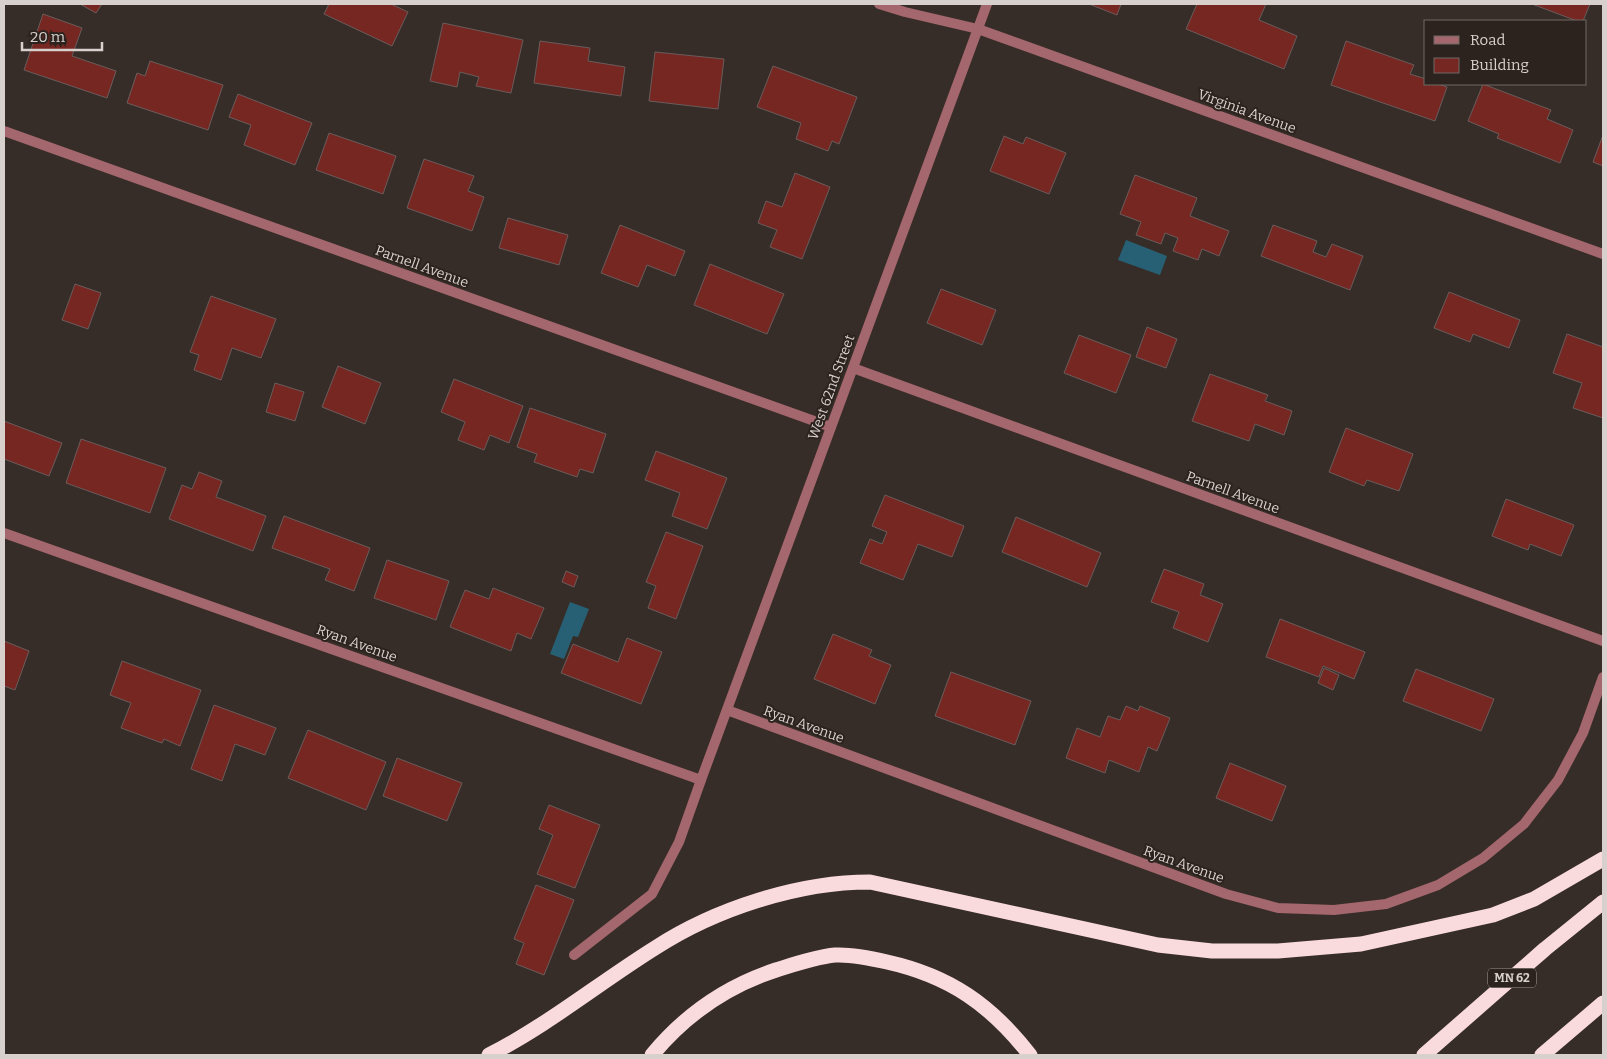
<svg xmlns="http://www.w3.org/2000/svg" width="1607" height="1059" viewBox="0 0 1607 1059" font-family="Bitter,serif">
<rect width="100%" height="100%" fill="#372d28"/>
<g fill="#276074">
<path d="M 1126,240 L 1167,256 L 1160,275 L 1118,260 Z"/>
<path d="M 570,602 L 589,609 L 578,637 L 573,636 L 564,659 L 550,654 Z"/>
</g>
<g fill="#762722" stroke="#695c5b">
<path d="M 80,4 L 102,4 L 96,13 Z"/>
<path d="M 329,4 L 391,4 L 408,12 L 392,46 L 324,14 Z"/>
<path d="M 1089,4 L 1121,4 L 1117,15 Z"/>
<path d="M 1197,4 L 1266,4 L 1259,20 L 1297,36 L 1284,69 L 1186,29 Z"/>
<path d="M 1532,4 L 1590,4 L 1583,21 L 1577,21 Z"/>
<path d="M 43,14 L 82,28 L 72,56 L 116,71 L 107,98 L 24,70 Z"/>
<path d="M 443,23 L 523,40 L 511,93 L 476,86 L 479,77 L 460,72 L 457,87 L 430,81 Z"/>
<path d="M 540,41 L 590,48 L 588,61 L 625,67 L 621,96 L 534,83 Z"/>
<path d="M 1346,41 L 1414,65 L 1410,74 L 1426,79 L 1426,84 L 1438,84 L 1447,87 L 1435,121 L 1331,85 Z"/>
<path d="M 655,52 L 724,59 L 718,109 L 649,101 Z"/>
<path d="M 150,61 L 223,85 L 208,130 L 127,103 L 137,73 L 145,76 Z"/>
<path d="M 773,66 L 857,97 L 839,144 L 832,141 L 828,151 L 796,139 L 801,123 L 757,107 Z"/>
<path d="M 1483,84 L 1551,110 L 1547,119 L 1573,130 L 1560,163 L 1497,138 L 1499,134 L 1468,121 Z"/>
<path d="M 238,94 L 312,123 L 295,165 L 244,145 L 251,125 L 229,117 Z"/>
<path d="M 329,133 L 396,156 L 383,194 L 316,170 Z"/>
<path d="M 1603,135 L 1603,166 L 1593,162 Z"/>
<path d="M 1004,136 L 1023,144 L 1026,137 L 1066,153 L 1049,194 L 990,171 Z"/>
<path d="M 424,159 L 474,176 L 468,191 L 484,197 L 472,231 L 407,208 Z"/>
<path d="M 795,173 L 830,187 L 802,259 L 770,247 L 777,230 L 758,223 L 766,201 L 782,207 Z"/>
<path d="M 1135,175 L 1197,198 L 1190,216 L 1229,231 L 1219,256 L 1202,249 L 1198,260 L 1173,251 L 1178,238 L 1165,233 L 1161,244 L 1136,235 L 1141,222 L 1120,214 Z"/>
<path d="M 508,218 L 568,235 L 559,265 L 499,248 Z"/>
<path d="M 620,225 L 685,251 L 675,276 L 647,265 L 638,287 L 601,273 Z"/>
<path d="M 1273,225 L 1317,241 L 1313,252 L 1326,257 L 1332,244 L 1363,256 L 1350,290 L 1261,256 Z"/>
<path d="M 710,264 L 784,294 L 767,334 L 694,305 Z"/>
<path d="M 75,284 L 101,293 L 88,329 L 62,320 Z"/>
<path d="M 941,289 L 996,310 L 982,345 L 927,323 Z"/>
<path d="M 1449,292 L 1520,320 L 1509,348 L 1473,334 L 1470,342 L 1434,328 Z"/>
<path d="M 211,296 L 276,319 L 261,358 L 232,348 L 221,380 L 194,370 L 199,355 L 190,352 Z"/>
<path d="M 1147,327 L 1177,339 L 1166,368 L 1136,357 Z"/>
<path d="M 1567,334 L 1603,347 L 1603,418 L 1573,408 L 1582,383 L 1553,373 Z"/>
<path d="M 1079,335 L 1131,355 L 1116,393 L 1064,373 Z"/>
<path d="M 338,366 L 381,383 L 365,424 L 322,407 Z"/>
<path d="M 1210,374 L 1268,395 L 1265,401 L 1292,411 L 1284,435 L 1255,424 L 1249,441 L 1192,421 Z"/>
<path d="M 454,379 L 523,406 L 509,443 L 490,435 L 484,450 L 458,440 L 465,422 L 441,412 Z"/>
<path d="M 275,383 L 304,392 L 295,421 L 266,412 Z"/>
<path d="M 530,408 L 606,434 L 593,473 L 580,469 L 577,477 L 534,462 L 537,454 L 517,447 Z"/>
<path d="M 4,421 L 62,443 L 49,476 L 4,459 Z"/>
<path d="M 1346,428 L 1413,454 L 1399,491 L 1367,480 L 1364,486 L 1329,472 Z"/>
<path d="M 81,439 L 166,468 L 150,513 L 66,483 Z"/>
<path d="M 656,451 L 727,478 L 707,529 L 672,516 L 680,493 L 645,480 Z"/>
<path d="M 199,472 L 222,481 L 216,497 L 266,516 L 253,551 L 169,519 L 182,485 L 192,489 Z"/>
<path d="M 885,495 L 964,526 L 952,557 L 918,544 L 903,580 L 860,563 L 870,539 L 882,544 L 887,532 L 872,526 Z"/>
<path d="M 1506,499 L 1574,525 L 1561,556 L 1530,544 L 1528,550 L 1492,536 Z"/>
<path d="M 284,516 L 370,548 L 354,591 L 325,580 L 330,569 L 272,548 Z"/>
<path d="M 1016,517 L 1101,553 L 1087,587 L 1002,552 Z"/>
<path d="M 666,532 L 703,546 L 676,619 L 648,608 L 656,586 L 646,582 Z"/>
<path d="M 387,560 L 449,581 L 436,620 L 374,598 Z"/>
<path d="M 1164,569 L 1204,584 L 1200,595 L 1223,604 L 1208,642 L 1173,628 L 1179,612 L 1151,602 Z"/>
<path d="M 566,571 L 578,576 L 574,587 L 562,582 Z"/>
<path d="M 493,588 L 544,608 L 531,639 L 517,633 L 511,651 L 450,627 L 465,590 L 489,599 Z"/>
<path d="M 1280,619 L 1365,652 L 1354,679 L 1323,666 L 1319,677 L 1266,657 Z"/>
<path d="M 833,634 L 872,650 L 869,656 L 891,665 L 875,704 L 814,679 Z"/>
<path d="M 627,638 L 662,652 L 641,704 L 561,673 L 573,644 L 618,662 Z"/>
<path d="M 4,641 L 29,651 L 15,690 L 4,686 Z"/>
<path d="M 122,661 L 201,690 L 180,746 L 164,739 L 162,743 L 121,728 L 131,703 L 110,695 Z"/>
<path d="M 1324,668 L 1339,675 L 1333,690 L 1318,683 Z"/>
<path d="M 1416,669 L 1494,699 L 1481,731 L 1403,701 Z"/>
<path d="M 951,672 L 1031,701 L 1015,745 L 935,716 Z"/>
<path d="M 214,705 L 276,728 L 265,755 L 235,744 L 222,781 L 191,769 Z"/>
<path d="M 1126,706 L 1138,711 L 1140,706 L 1170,718 L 1157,751 L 1148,747 L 1139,772 L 1109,760 L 1105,773 L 1066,758 L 1077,728 L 1100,737 L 1108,716 L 1120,720 Z"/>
<path d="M 308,730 L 386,762 L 366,810 L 288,778 Z"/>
<path d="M 397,758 L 462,783 L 447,821 L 383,796 Z"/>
<path d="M 1230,763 L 1286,786 L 1272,821 L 1216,798 Z"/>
<path d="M 549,805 L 600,825 L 575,888 L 537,874 L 553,835 L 539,829 Z"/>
<path d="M 536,885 L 574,900 L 544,975 L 516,964 L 524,943 L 514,939 Z"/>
</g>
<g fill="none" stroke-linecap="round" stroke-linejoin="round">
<path stroke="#a3676d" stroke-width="10" d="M 574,955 L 652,894 L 679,842 L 701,780"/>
<g stroke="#a3676d" stroke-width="10">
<path d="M 879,4 L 905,12 L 978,29 L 1603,254"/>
<path d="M 4,131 L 831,427"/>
<path d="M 853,368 L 1603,641"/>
<path d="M 4,533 L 701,780 L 987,4"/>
<path d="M 727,710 L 1226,894 L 1278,908 L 1334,910 L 1386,904 L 1438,885 L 1483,858 L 1524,824 L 1558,780 L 1583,733 L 1603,677"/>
</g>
<g stroke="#fadbdd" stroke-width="15">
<path d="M 489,1055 C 548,1025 599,983 655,948 C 715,909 798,882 870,882 L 1158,945 L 1212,951 L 1278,951 L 1361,944 L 1493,915 L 1534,899 L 1603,859"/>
<path d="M 652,1055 C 685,1015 727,986 776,970 C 795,964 815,957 835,955 C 852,954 870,958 887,962 C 950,976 991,1005 1030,1055"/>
<path d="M 1424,1055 L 1545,949 L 1603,902"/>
<path d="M 1542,1055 L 1603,1003"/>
</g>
</g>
<g text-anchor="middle" stroke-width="4" stroke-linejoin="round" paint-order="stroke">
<rect fill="#2d231e" stroke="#a49c98" stroke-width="1" x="1488" y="968.5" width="48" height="19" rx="4"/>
<g font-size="12" font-weight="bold" fill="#d7d0cd">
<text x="1512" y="982">MN 62</text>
</g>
<g font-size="14" fill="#d7d0cd" stroke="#2d231e">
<text transform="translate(1247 111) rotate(20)" y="5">Virginia Avenue</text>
<text transform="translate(422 266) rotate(20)" y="5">Parnell Avenue</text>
<text transform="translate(831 387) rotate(-70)" y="5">West 62nd Street</text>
<text transform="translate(1233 492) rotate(20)" y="5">Parnell Avenue</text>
<text transform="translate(357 643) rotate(20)" y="5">Ryan Avenue</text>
<text transform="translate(804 724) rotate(20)" y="5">Ryan Avenue</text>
<text transform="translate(1184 864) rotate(20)" y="5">Ryan Avenue</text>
</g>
</g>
<rect width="1607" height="1059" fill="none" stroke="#d7d0cd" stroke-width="10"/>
<rect x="1424" y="20" width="162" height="65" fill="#2d231e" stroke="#716864"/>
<rect x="1434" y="36" width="25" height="8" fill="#a3676d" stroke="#716864"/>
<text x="1470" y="45" font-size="15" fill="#d7d0cd">Road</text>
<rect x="1434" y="58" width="25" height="15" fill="#762722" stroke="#716864"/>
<text x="1470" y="70" font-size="15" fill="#d7d0cd">Building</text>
<path d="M22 42v8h80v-8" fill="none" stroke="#d7d0cd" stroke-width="2.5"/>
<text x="30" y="42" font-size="15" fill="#d7d0cd" stroke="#2d231e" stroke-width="4" paint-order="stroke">20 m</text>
</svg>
